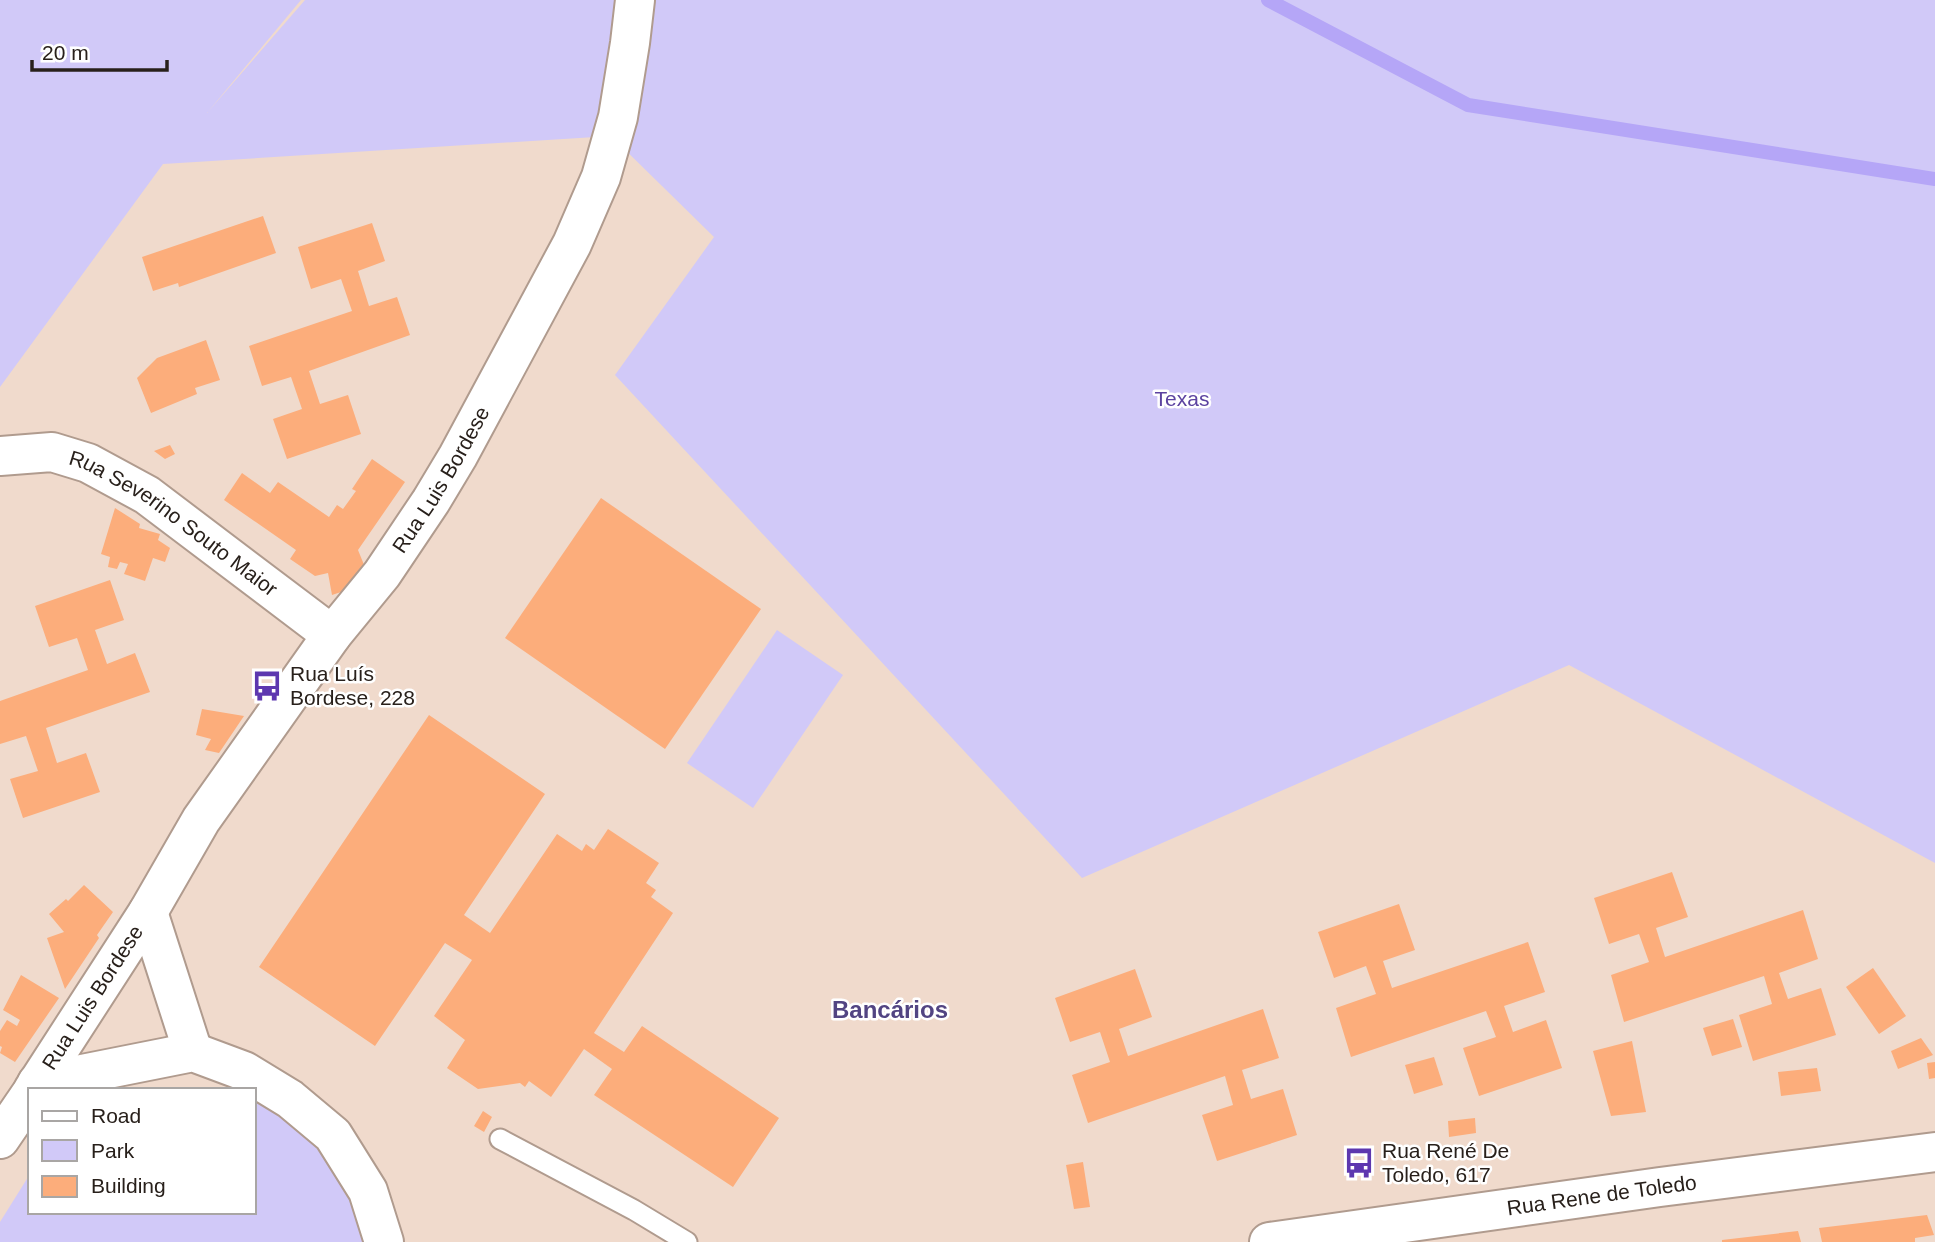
<svg xmlns="http://www.w3.org/2000/svg" width="1935" height="1242" viewBox="0 0 1935 1242" font-family="Helvetica,sans-serif">
<rect width="100%" height="100%" fill="#f0dacc"/>
<g fill="#d1c9f8">
<path d="M 0,0 L 301,0 L 207,113 L 305,0 L 1935,0 L 1935,863 L 1569,665 L 1082,878 L 615,375 L 714,237 L 611,136 L 163,164 L 0,387 Z"/>
<path d="M 777,630 L 843,675 L 753,808 L 687,763 Z"/>
<path d="M 254,1094 L 342,1164 L 369,1242 L 0,1242 L 0,1222 L 30,1174 L 30,1212 L 254,1212 Z"/>
</g>
<g fill="none" stroke-linecap="round" stroke-linejoin="round">
<path stroke="#b5a6f7" stroke-width="14" d="M 1268,0 L 1468,105 L 1935,179"/>
</g>
<g fill="#fcad7b">
<path d="M 263,216 L 276,253 L 179,287 L 178,283 L 153,291 L 142,257 Z"/>
<path d="M 372,223 L 385,261 L 358,271 L 369,306 L 397,297 L 410,335 L 309,371 L 320,404 L 348,395 L 361,434 L 287,459 L 273,419 L 302,409 L 291,377 L 262,386 L 249,346 L 352,311 L 341,279 L 311,289 L 298,247 Z"/>
<path d="M 206,340 L 220,380 L 195,388 L 197,394 L 151,413 L 137,378 L 157,358 Z"/>
<path d="M 170,445 L 175,454 L 165,459 L 154,451 Z"/>
<path d="M 372,459 L 405,482 L 358,550 L 371,582 L 332,595 L 328,573 L 315,576 L 290,559 L 296,550 L 224,500 L 242,473 L 270,493 L 278,482 L 329,517 L 337,505 L 343,509 L 356,491 L 352,489 Z"/>
<path d="M 601,498 L 761,609 L 665,749 L 505,638 Z"/>
<path d="M 115,508 L 140,524 L 139,528 L 160,534 L 158,540 L 170,548 L 165,562 L 153,558 L 145,581 L 124,574 L 128,564 L 120,562 L 117,569 L 108,567 L 110,557 L 101,554 Z"/>
<path d="M 110,580 L 124,620 L 95,630 L 107,664 L 135,653 L 150,692 L 46,728 L 57,763 L 86,753 L 100,792 L 23,818 L 10,779 L 38,771 L 26,736 L 0,744 L 0,701 L 88,670 L 77,638 L 49,647 L 35,606 Z"/>
<path d="M 202,709 L 244,716 L 219,753 L 205,750 L 211,739 L 196,735 Z"/>
<path d="M 429,715 L 545,794 L 464,915 L 490,933 L 557,834 L 582,851 L 586,844 L 594,850 L 608,829 L 659,863 L 646,883 L 656,890 L 651,897 L 673,913 L 594,1033 L 624,1052 L 642,1026 L 779,1118 L 733,1187 L 594,1095 L 612,1069 L 584,1049 L 551,1097 L 529,1081 L 525,1087 L 520,1083 L 478,1089 L 447,1068 L 465,1040 L 434,1016 L 472,960 L 445,943 L 375,1046 L 259,967 Z"/>
<path d="M 1672,872 L 1688,917 L 1656,928 L 1665,957 L 1803,910 L 1818,959 L 1779,973 L 1788,999 L 1821,988 L 1836,1035 L 1753,1061 L 1739,1015 L 1772,1004 L 1764,976 L 1624,1022 L 1611,975 L 1649,962 L 1639,934 L 1609,944 L 1594,898 Z"/>
<path d="M 84,885 L 113,912 L 97,935 L 99,938 L 65,989 L 47,938 L 64,932 L 49,914 L 66,899 L 68,901 Z"/>
<path d="M 1399,904 L 1415,950 L 1383,961 L 1392,988 L 1528,942 L 1545,992 L 1504,1006 L 1513,1032 L 1546,1020 L 1562,1068 L 1479,1096 L 1463,1048 L 1496,1037 L 1486,1011 L 1351,1057 L 1336,1008 L 1376,994 L 1366,966 L 1334,978 L 1318,932 Z"/>
<path d="M 1873,968 L 1906,1016 L 1879,1034 L 1846,987 Z"/>
<path d="M 1135,969 L 1152,1017 L 1119,1029 L 1128,1056 L 1263,1009 L 1279,1058 L 1242,1070 L 1251,1099 L 1283,1089 L 1297,1135 L 1217,1161 L 1202,1115 L 1233,1105 L 1225,1076 L 1088,1123 L 1072,1075 L 1110,1062 L 1100,1032 L 1070,1042 L 1055,998 Z"/>
<path d="M 21,975 L 59,998 L 15,1062 L 0,1053 L 2,1047 L 0,1046 L 0,1031 L 7,1020 L 17,1026 L 20,1020 L 3,1010 Z"/>
<path d="M 1733,1019 L 1742,1047 L 1712,1056 L 1703,1028 Z"/>
<path d="M 1921,1038 L 1933,1055 L 1898,1069 L 1891,1051 Z"/>
<path d="M 1632,1041 L 1646,1112 L 1611,1116 L 1593,1051 Z"/>
<path d="M 1434,1057 L 1443,1085 L 1414,1094 L 1405,1065 Z"/>
<path d="M 1935,1062 L 1935,1078 L 1929,1079 L 1927,1063 Z"/>
<path d="M 1817,1068 L 1821,1091 L 1781,1096 L 1778,1072 Z"/>
<path d="M 483,1111 L 492,1117 L 484,1132 L 474,1126 Z"/>
<path d="M 1475,1118 L 1476,1133 L 1449,1137 L 1448,1121 Z"/>
<path d="M 1083,1162 L 1090,1207 L 1074,1209 L 1066,1165 Z"/>
<path d="M 1927,1215 L 1934,1235 L 1915,1238 L 1915,1242 L 1822,1242 L 1819,1228 Z"/>
<path d="M 1798,1231 L 1801,1242 L 1722,1242 L 1722,1240 Z"/>
</g>
<g fill="none" stroke-linecap="round" stroke-linejoin="round">
<g stroke="#b09b8e" stroke-width="23">
<path id="lane" d="M 500,1139 L 634,1210 L 687,1242"/>
</g>
<g stroke="#b09b8e" stroke-width="42">
<g id="street">
<path id="s1" d="M 0,456 L 52,452 L 88,463 L 147,495 L 332,635"/>
<path d="M 148,912 L 193,1052"/>
<path d="M 37,1083 L 193,1052 L 244,1071 L 290,1099 L 333,1135 L 368,1191 L 384,1242"/>
<path id="s2" d="M 33,1090 L 148,912 L 201,820 L 332,635 L 382,574 L 431,501 L 458,456 L 572,244 L 601,177 L 618,117 L 630,43 L 635,0"/>
<path d="M 0,1139 L 30,1095"/>
<path id="s3" d="M 1269,1242 L 1660,1187 L 1935,1152"/>
</g>
</g>
<use href="#lane" stroke="#fff" stroke-width="19"/>
<use href="#street" stroke="#fff" stroke-width="38"/>
</g>
<defs>
<g id="bus-bare" transform="scale(2.415)"><path d="M-5-6H5V4H4V6H2V4H-2V6H-4V4H-5ZM-3.5-4V0h7V-4ZM-3.5 1.2v1.5H-2V1.2ZM2 1.2v1.5H3.5V1.2Z" fill="#5d37af" stroke="#fff" stroke-width="2.5" paint-order="stroke"/></g>
</defs>
<g fill-rule="evenodd">
<use href="#bus-bare" x="267" y="686"/>
<use href="#bus-bare" x="1359" y="1163"/>
</g>
<g text-anchor="middle" stroke-width="5" stroke-linejoin="round" paint-order="stroke">
<g font-size="21" fill="#5c43a0" stroke="#fff">
<text x="1182" y="406">Texas</text>
</g>
<g font-size="21" fill="#28201b" stroke="#fff">
<text dy="7" stroke="none"><textPath href="#s2" startOffset="735">Rua Luis Bordese</textPath></text>
<text dy="7" stroke="none"><textPath href="#s1" startOffset="194">Rua Severino Souto Maior</textPath></text>
<text dy="7" stroke="none"><textPath href="#s2" startOffset="110">Rua Luis Bordese</textPath></text>
<text dy="7" stroke="none"><textPath href="#s3" startOffset="336">Rua Rene de Toledo</textPath></text>
</g>
<g font-size="21" fill="#28201b" stroke="#fff" text-anchor="start">
<text x="290" y="681">Rua Luís<tspan x="290" dy="24">Bordese, 228</tspan></text>
<text x="1382" y="1158">Rua René De<tspan x="1382" dy="24">Toledo, 617</tspan></text>
</g>
<g font-size="24" font-weight="bold" fill="#524482" stroke="#fff">
<text x="890" y="1018">Bancários</text>
</g>
</g>
<rect x="28" y="1088" width="228" height="126" fill="#ffffff" stroke="#a9a6a4" stroke-width="2"/>
<rect x="42" y="1111" width="35" height="10" fill="#ffffff" stroke="#a9a6a4" stroke-width="2"/>
<text x="91" y="1123" font-size="21" fill="#28201b">Road</text>
<rect x="42" y="1140" width="35" height="21" fill="#d1c9f8" stroke="#a9a6a4" stroke-width="2"/>
<text x="91" y="1158" font-size="21" fill="#28201b">Park</text>
<rect x="42" y="1176" width="35" height="21" fill="#fcad7b" stroke="#a9a6a4" stroke-width="2"/>
<text x="91" y="1193" font-size="21" fill="#28201b">Building</text>
<path d="M32 60v10h135v-10" fill="none" stroke="#28201b" stroke-width="3.5"/>
<text x="42" y="60" font-size="21" fill="#28201b" stroke="#ffffff" stroke-width="5" paint-order="stroke">20 m</text>
</svg>
